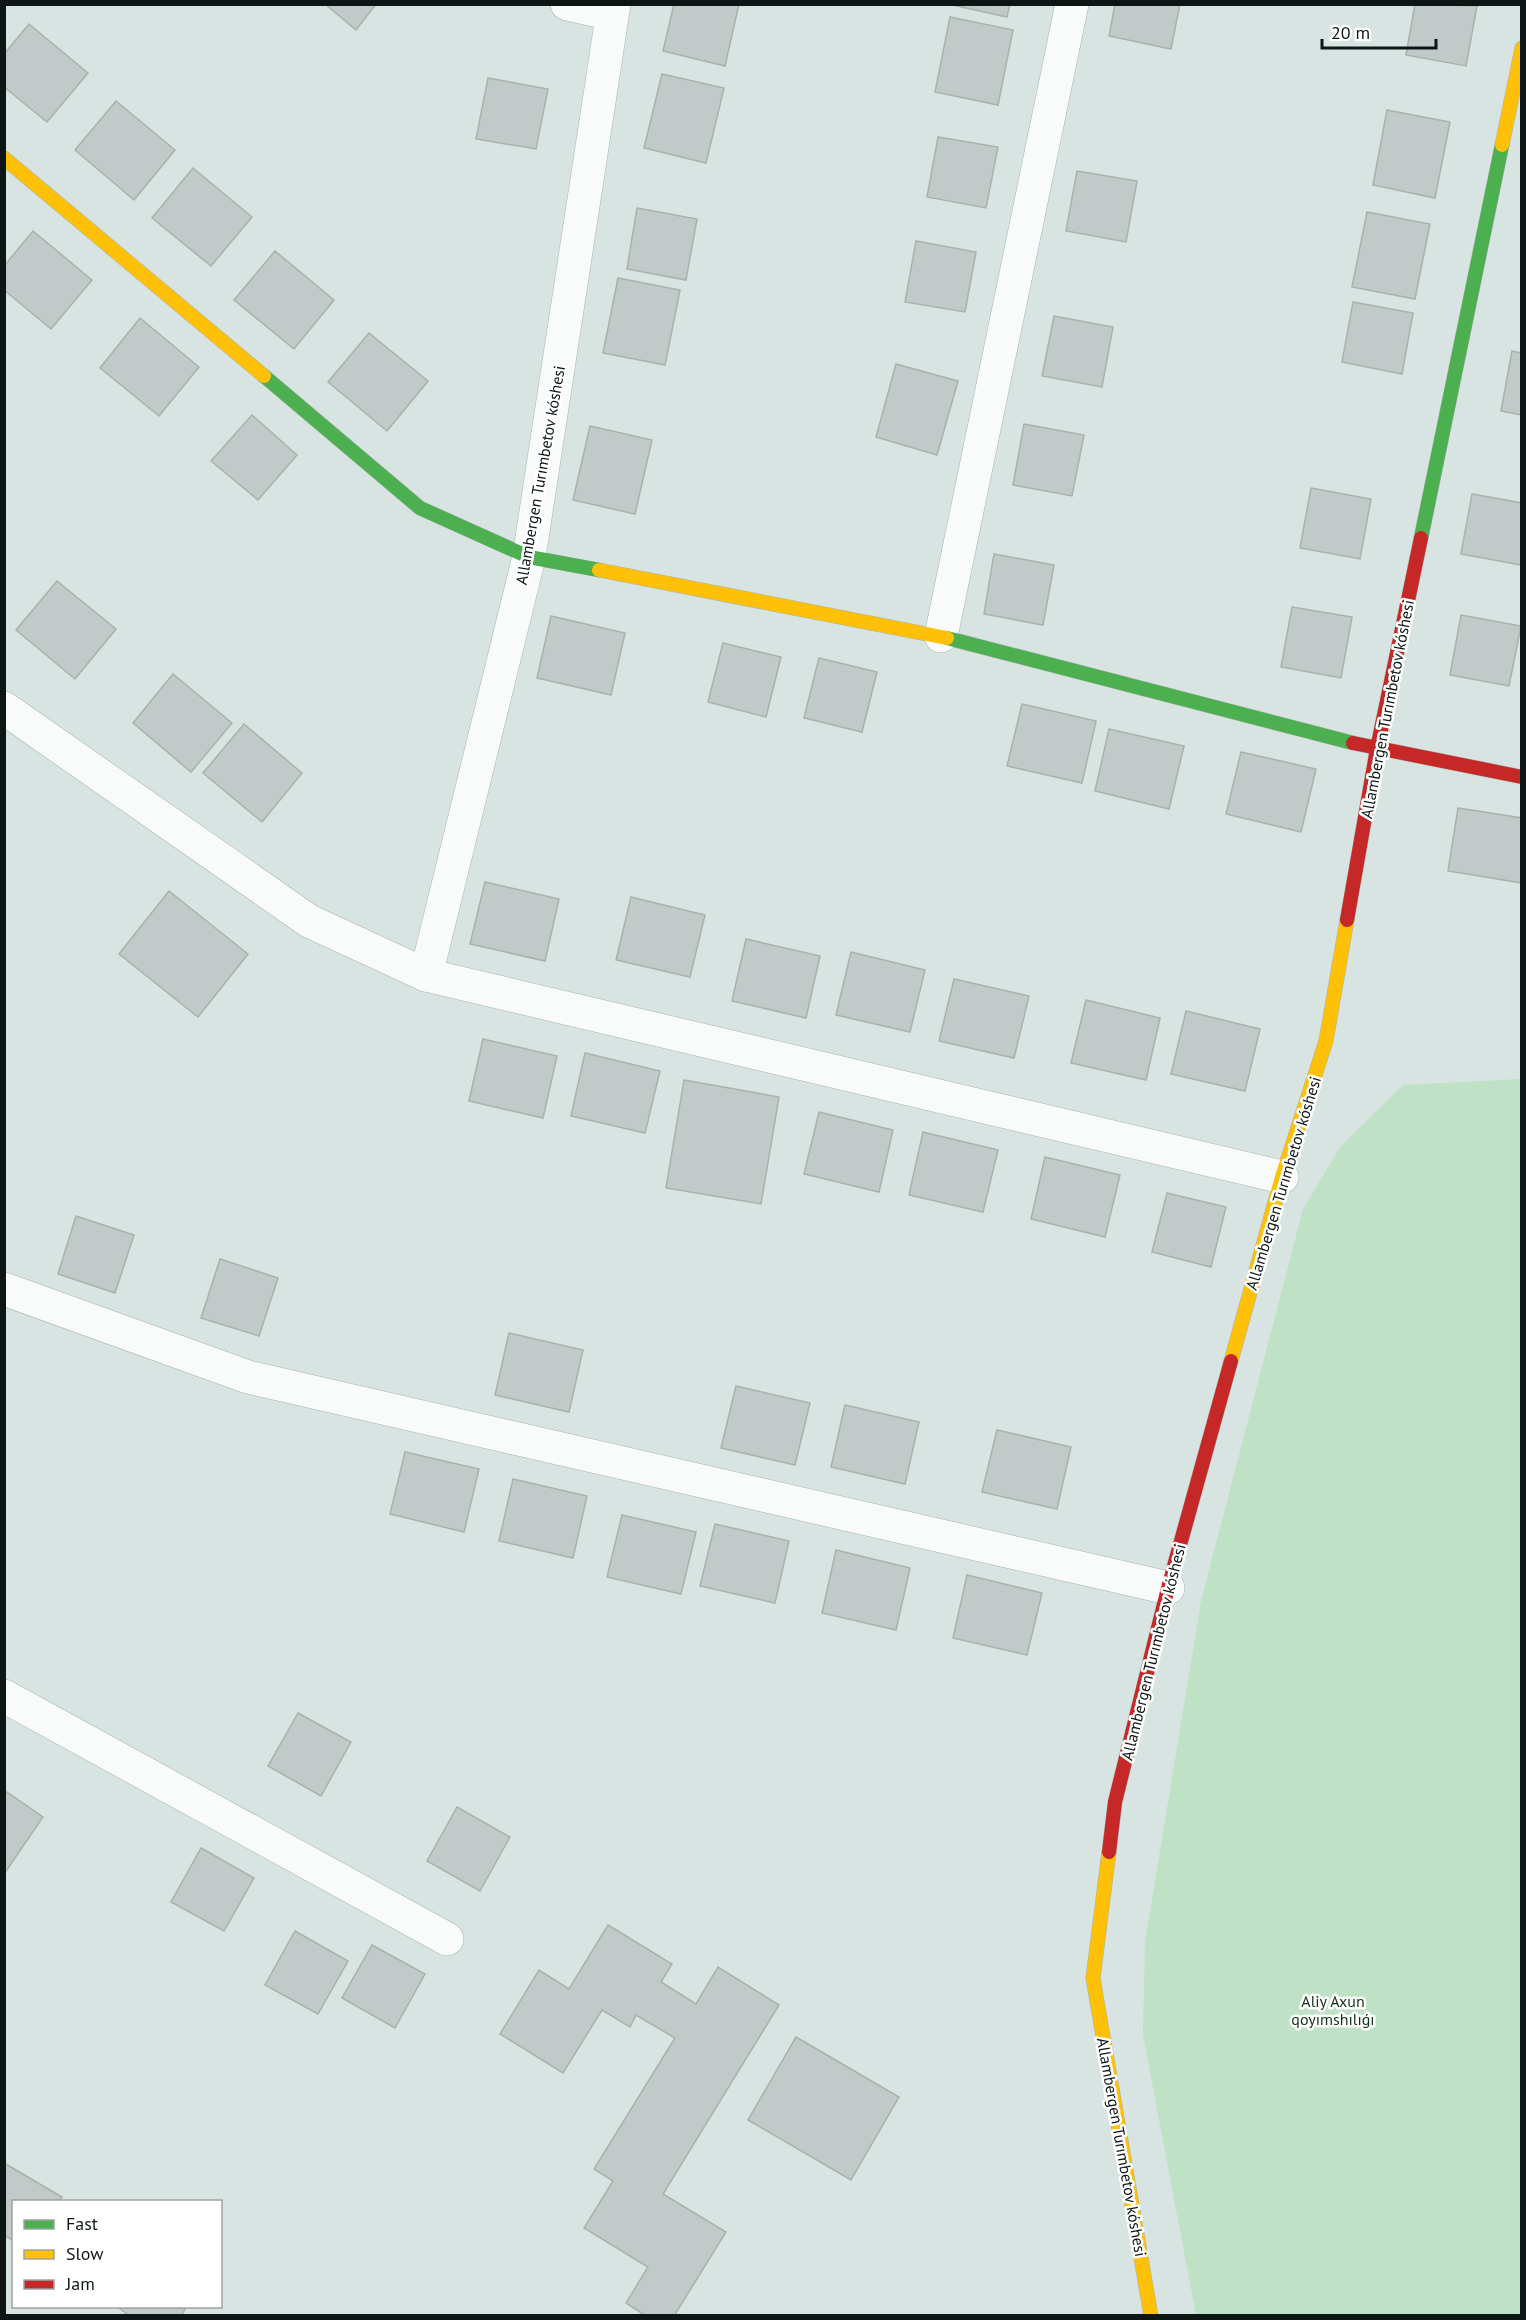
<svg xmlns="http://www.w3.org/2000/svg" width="1526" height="2320" viewBox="0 0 1526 2320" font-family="'PT Sans',sans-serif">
<rect width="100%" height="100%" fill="#d8e4e2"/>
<path fill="#bfe1c5" d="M 1521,1079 L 1521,2315 L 1196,2315 L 1143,2035 L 1145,1942 L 1201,1601 L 1303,1209 L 1340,1147 L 1403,1085 Z"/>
<g fill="#c1cac8" stroke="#a8b1ae" stroke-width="1.5">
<path d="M 325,4 L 376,4 L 356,30 Z"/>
<path d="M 674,4 L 739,4 L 725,66 L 663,51 Z"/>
<path d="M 948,4 L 1010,4 L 1007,17 Z"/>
<path d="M 1115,4 L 1180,4 L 1171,49 L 1109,36 Z"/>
<path d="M 1415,4 L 1477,6 L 1466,66 L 1406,55 Z"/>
<path d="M 950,17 L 1013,30 L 998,105 L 935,92 Z"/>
<path d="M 29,24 L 88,73 L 47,122 L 4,87 L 4,54 Z"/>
<path d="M 662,74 L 724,88 L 706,163 L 644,148 Z"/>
<path d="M 488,78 L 548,89 L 536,149 L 476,139 Z"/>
<path d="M 116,101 L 175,150 L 134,200 L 75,150 Z"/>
<path d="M 1387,110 L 1450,122 L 1435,198 L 1373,185 Z"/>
<path d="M 938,137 L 998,147 L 986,208 L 927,197 Z"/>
<path d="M 193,168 L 252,217 L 211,266 L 152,218 Z"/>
<path d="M 1077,171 L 1137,181 L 1126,242 L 1066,231 Z"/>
<path d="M 637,208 L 697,219 L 686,280 L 627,269 Z"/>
<path d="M 1367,212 L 1430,224 L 1415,299 L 1352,287 Z"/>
<path d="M 33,231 L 92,280 L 51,329 L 4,290 L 4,266 Z"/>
<path d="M 916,241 L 976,252 L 965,312 L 905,302 Z"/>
<path d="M 275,251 L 334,300 L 294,349 L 234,300 Z"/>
<path d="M 618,278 L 680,290 L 665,365 L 603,353 Z"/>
<path d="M 1353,302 L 1413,313 L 1402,374 L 1342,362 Z"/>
<path d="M 1054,316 L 1113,327 L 1102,387 L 1042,376 Z"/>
<path d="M 140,318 L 199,367 L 159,416 L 100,368 Z"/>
<path d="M 369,333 L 428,381 L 387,431 L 328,382 Z"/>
<path d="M 1512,351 L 1522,353 L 1522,415 L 1501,411 Z"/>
<path d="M 896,364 L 958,381 L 937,455 L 876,437 Z"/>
<path d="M 252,415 L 297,455 L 258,500 L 211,461 Z"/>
<path d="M 1024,424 L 1084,435 L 1072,496 L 1013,485 Z"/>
<path d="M 590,426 L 652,440 L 635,514 L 573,500 Z"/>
<path d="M 1311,488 L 1371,499 L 1360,559 L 1300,548 Z"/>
<path d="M 1472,494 L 1522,503 L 1521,565 L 1461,554 Z"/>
<path d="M 994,554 L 1054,565 L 1043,625 L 984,614 Z"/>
<path d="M 57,581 L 116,629 L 75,679 L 16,630 Z"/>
<path d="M 1292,607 L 1352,617 L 1341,678 L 1281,667 Z"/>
<path d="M 1461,615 L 1521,626 L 1509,686 L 1450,675 Z"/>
<path d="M 551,616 L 625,633 L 611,695 L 537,678 Z"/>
<path d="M 723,643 L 781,657 L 766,717 L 708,702 Z"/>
<path d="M 819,658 L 877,672 L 862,732 L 804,718 Z"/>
<path d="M 173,674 L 232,723 L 191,772 L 133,723 Z"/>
<path d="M 1022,704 L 1096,721 L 1082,783 L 1007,766 Z"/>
<path d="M 244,724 L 302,773 L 262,822 L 203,773 Z"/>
<path d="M 1109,729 L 1184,746 L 1169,809 L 1095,791 Z"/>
<path d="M 1241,752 L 1316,769 L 1301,832 L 1226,814 Z"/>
<path d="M 1458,808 L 1522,818 L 1522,883 L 1448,871 Z"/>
<path d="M 485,882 L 559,899 L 545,961 L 470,944 Z"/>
<path d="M 169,891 L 248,954 L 198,1017 L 119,954 Z"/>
<path d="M 631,897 L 705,915 L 690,977 L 616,960 Z"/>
<path d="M 746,939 L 820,956 L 806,1018 L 732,1001 Z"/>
<path d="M 851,952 L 925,970 L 910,1032 L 836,1015 Z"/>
<path d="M 954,979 L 1029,996 L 1014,1058 L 939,1041 Z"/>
<path d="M 1086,1000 L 1160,1018 L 1146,1080 L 1071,1063 Z"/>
<path d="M 1186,1011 L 1260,1029 L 1245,1091 L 1171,1074 Z"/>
<path d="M 483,1039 L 557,1056 L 543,1118 L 469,1101 Z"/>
<path d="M 585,1053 L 660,1071 L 645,1133 L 571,1116 Z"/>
<path d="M 684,1080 L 779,1097 L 761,1204 L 666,1188 Z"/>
<path d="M 819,1112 L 893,1130 L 879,1192 L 804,1174 Z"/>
<path d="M 923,1132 L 998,1150 L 983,1212 L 909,1195 Z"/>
<path d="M 1045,1157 L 1120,1175 L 1105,1237 L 1031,1219 Z"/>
<path d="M 1167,1193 L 1226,1207 L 1211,1267 L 1152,1252 Z"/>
<path d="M 76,1216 L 134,1235 L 115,1293 L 58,1274 Z"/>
<path d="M 220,1259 L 278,1278 L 259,1336 L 201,1318 Z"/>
<path d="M 509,1333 L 583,1350 L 569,1412 L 495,1395 Z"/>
<path d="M 736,1386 L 810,1403 L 795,1465 L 721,1448 Z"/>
<path d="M 845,1405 L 919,1422 L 905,1484 L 831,1467 Z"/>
<path d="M 997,1430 L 1071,1447 L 1057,1509 L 982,1492 Z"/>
<path d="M 405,1452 L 479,1469 L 464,1532 L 390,1514 Z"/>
<path d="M 513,1479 L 587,1496 L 573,1558 L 499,1541 Z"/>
<path d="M 622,1515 L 696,1532 L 681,1594 L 607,1577 Z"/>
<path d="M 715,1524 L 789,1541 L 775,1603 L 700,1586 Z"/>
<path d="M 836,1550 L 910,1568 L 896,1630 L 822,1613 Z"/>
<path d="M 967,1575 L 1042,1593 L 1027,1655 L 953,1638 Z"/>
<path d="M 298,1713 L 351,1742 L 321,1796 L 268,1766 Z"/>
<path d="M 4,1790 L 43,1817 L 4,1874 Z"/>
<path d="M 457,1807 L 510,1837 L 480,1891 L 427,1861 Z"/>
<path d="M 201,1848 L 254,1878 L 224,1931 L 171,1902 Z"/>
<path d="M 608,1925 L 672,1964 L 661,1982 L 696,2004 L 718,1967 L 779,2005 L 663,2194 L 726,2232 L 674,2316 L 646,2316 L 626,2303 L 648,2267 L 584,2228 L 613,2181 L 594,2169 L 675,2038 L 636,2015 L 630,2027 L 602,2010 L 563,2073 L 500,2034 L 539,1970 L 569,1989 Z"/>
<path d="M 295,1931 L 348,1961 L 318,2014 L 265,1985 Z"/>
<path d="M 372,1945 L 425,1974 L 395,2028 L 342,1998 Z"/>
<path d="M 796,2037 L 899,2097 L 851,2180 L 748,2120 Z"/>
<path d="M 4,2163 L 62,2197 L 59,2202 L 14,2202 L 14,2241 L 4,2235 Z"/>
<path d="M 116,2306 L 187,2306 L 181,2316 L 130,2316 Z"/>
</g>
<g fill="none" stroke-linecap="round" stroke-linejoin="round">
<g stroke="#a9b2b0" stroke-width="34">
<g id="street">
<path d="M 567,4 L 612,14"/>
<path d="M 941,636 L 1072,4"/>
<path d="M 4,708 L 309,921 L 426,975 L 1282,1177"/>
<path d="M 426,975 L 529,557 L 614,4"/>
<path d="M 4,1289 L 248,1377 L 1168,1588"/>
<path d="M 4,1696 L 447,1939"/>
</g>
</g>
<g stroke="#a9b2b0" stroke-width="15">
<g id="fast">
<path d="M 264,376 L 420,508 L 529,557 L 599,570"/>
<path d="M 1421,538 L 1502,145"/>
<path d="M 947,638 L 1353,743"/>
</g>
</g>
<g stroke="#a9b2b0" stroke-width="15">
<g id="slow">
<path d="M 1502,145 L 1522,48"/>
<path d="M 4,158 L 264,376"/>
<path d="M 599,570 L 947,638"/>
<path d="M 1231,1361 L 1282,1177 L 1326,1041 L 1347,920"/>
<path d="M 1109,1852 L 1093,1978 L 1151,2316"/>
</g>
</g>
<g stroke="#a9b2b0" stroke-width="15">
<g id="jam">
<path d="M 1353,743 L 1522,777"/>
<path d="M 1347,920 L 1377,749 L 1421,538"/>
<path d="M 1109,1852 L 1115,1802 L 1168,1588 L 1231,1361"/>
</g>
</g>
<use href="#street" stroke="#f9fbfb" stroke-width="33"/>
<use href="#fast" stroke="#4caf50" stroke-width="14"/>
<use href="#slow" stroke="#ffc107" stroke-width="14"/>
<use href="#jam" stroke="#c62828" stroke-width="14"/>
</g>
<g text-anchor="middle" stroke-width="5" stroke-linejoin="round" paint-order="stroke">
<g font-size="16" fill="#0e1615" stroke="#fff">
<text transform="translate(540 475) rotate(-80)" y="6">Allambergen Turımbetov kóshesi</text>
<text transform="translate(1387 709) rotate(-79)" y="6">Allambergen Turımbetov kóshesi</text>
<text transform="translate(1283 1183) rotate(-73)" y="6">Allambergen Turımbetov kóshesi</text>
<text transform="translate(1153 1652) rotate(-76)" y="6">Allambergen Turımbetov kóshesi</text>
<text transform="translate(1122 2147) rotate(80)" y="6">Allambergen Turımbetov kóshesi</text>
</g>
<g font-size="16" fill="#113115" stroke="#fff">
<text x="1333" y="2007">Aliy Axun<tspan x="1333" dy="18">qoyımshılıǵı</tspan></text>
</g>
</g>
<rect width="1526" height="2320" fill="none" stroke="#0e1615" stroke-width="12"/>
<rect x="12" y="2200" width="210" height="108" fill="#ffffff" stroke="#9fa2a1" stroke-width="1.5"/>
<rect x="24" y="2220" width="30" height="9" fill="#4caf50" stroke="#9fa2a1" stroke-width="1.5"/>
<text x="66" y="2230" font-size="18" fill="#0e1615">Fast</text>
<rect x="24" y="2250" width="30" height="9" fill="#ffc107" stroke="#9fa2a1" stroke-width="1.5"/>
<text x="66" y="2260" font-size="18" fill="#0e1615">Slow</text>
<rect x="24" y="2280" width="30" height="9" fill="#c62828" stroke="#9fa2a1" stroke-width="1.5"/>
<text x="66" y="2290" font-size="18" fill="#0e1615">Jam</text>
<path d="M1322 39v9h114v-9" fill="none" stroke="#0e1615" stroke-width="3"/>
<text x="1331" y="39" font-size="18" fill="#0e1615" stroke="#ffffff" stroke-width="4.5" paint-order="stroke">20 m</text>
</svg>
